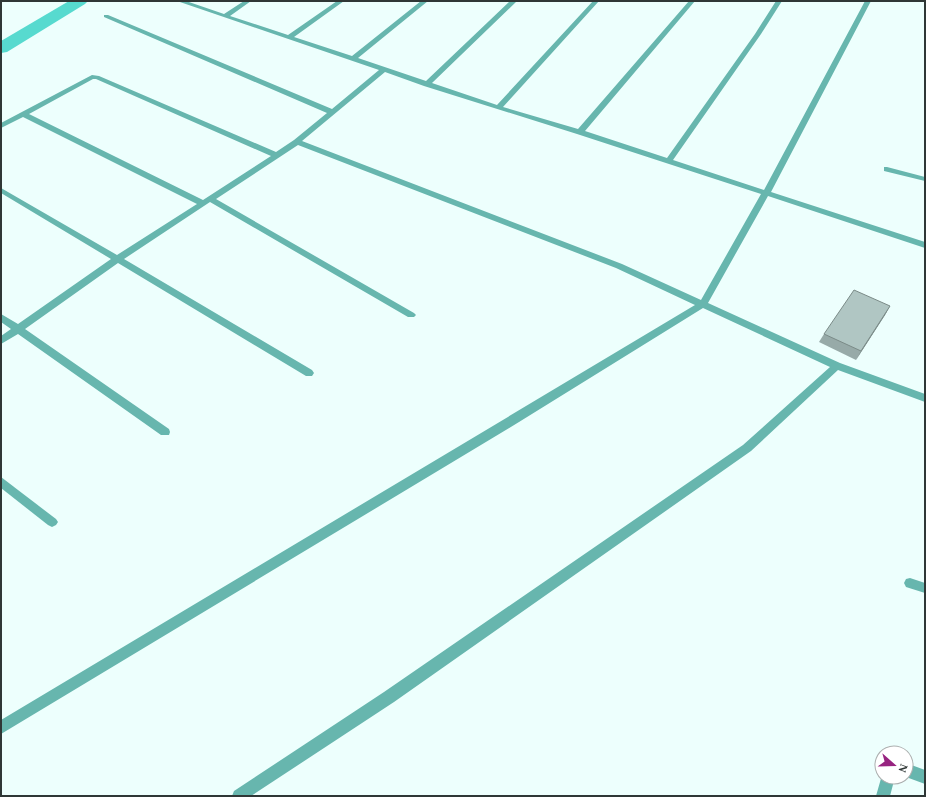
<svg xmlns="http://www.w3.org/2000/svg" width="926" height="797" viewBox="0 0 926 797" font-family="'Times New Roman',serif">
<rect width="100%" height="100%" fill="#edfffd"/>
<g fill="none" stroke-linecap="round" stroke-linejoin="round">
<path fill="#57dacf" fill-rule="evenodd" d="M 69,1 L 88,1 L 85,4 L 7,52 L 1,53 L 1,41 Z"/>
<g fill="#67b6ae" fill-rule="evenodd">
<path d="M 177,1 L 186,1 L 224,14 L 244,1 L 251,1 L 230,16 L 288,35 L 337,1 L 344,1 L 294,37 L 352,56 L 421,1 L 428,1 L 358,58 L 426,81 L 510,1 L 517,1 L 432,83 L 497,105 L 593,1 L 599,1 L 503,107 L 578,129 L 689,1 L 695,1 L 585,131 L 667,158 L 755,34 L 776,1 L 782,1 L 761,34 L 673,160 L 764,190 L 865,1 L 871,1 L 771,192 L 925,242 L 925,248 L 768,196 L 708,303 L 840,363 L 925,394 L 925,402 L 838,370 L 751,451 L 394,702 L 251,796 L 232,796 L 234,791 L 384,692 L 743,445 L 830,367 L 703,308 L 519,422 L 1,734 L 1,720 L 695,305 L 616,268 L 298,145 L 216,199 L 414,313 L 416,315 L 414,317 L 408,317 L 210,202 L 124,259 L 312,370 L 314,373 L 312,376 L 306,376 L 118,263 L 25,329 L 169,429 L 170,432 L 169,435 L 161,435 L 18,334 L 1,344 L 1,336 L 11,329 L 1,322 L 1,314 L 18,324 L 111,259 L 1,193 L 1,188 L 117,255 L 197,204 L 23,117 L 1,128 L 1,123 L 92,75 L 99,76 L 276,152 L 294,140 L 327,113 L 104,17 L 104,15 L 108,15 L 332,109 L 379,70 ZM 385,72 L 424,86 L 577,134 L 761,194 L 701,300 L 622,264 L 302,141 ZM 93,79 L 96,79 L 271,156 L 203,200 L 29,114 Z"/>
<path d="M 884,167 L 887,167 L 925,177 L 925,181 L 884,171 Z"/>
<path d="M 1,477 L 56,519 L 58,522 L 56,525 L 52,527 L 48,525 L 1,488 Z"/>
<path d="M 910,578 L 925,583 L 925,593 L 906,587 L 904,583 L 906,579 Z"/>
<path d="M 906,763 L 925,770 L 925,784 L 906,777 Z"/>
<path d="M 882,775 L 882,777 L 895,777 L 890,796 L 876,796 Z"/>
</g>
</g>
<path fill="#97aaa8" d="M 890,306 L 885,315 L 856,360 L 819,342 L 824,334 Z"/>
<path fill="#7b8b88" d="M 890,306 L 885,315 L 856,360 L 861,351 Z"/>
<path fill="#b0c6c3" stroke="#7b8b88" d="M 854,290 L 890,306 L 861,351 L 824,334 Z"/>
<rect width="926" height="797" fill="none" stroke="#2f3736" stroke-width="4"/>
<g transform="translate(894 765) rotate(110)"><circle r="19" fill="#ffffff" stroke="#acafaf"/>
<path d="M0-3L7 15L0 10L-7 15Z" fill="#972380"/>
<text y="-6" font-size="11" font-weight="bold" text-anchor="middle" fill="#2f3736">N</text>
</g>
</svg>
